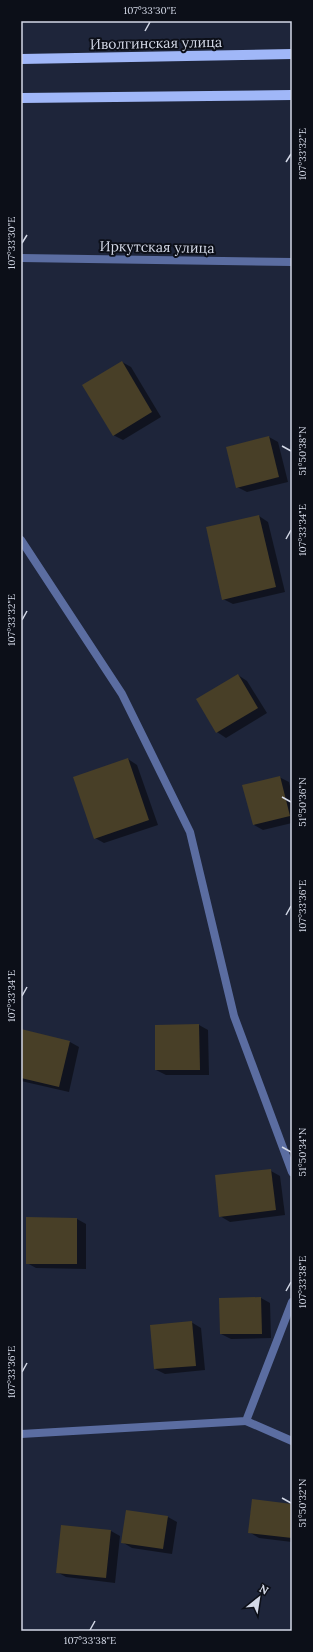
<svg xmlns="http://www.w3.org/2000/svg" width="313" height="1652" viewBox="0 0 313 1652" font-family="Lora,serif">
<rect width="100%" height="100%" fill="#1e253a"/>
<g fill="#0007">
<path d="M 122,362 L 131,367 L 161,417 L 123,440 L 113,435 Z"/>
<path d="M 269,437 L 278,442 L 288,482 L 247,492 L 237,487 Z"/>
<path d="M 259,516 L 268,522 L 285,592 L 233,604 L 223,599 Z"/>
<path d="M 238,675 L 247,681 L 267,713 L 226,738 L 217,732 Z"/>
<path d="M 128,759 L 137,765 L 158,825 L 104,843 L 95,838 Z"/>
<path d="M 279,777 L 289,782 L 292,795 L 292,823 L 263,830 L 254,825 Z"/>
<path d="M 199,1025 L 208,1030 L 209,1075 L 166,1075 L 156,1070 Z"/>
<path d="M 21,1035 L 70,1042 L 79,1047 L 69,1092 L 21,1081 Z"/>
<path d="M 271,1171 L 280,1176 L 285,1215 L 230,1222 L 220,1216 Z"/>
<path d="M 77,1219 L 86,1224 L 86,1269 L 36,1268 L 27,1263 Z"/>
<path d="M 261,1298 L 270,1303 L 271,1338 L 231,1339 L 221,1334 Z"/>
<path d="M 191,1322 L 201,1328 L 205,1370 L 165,1374 L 155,1369 Z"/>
<path d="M 292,1505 L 292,1542 L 259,1538 L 249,1532 Z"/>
<path d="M 168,1517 L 177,1522 L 172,1554 L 132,1548 L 122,1542 Z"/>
<path d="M 62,1526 L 111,1531 L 120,1536 L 115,1583 L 66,1577 L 57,1572 Z"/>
</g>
<g fill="#483f27">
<path d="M 122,361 L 152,412 L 113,436 L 82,385 Z"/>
<path d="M 269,436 L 279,477 L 236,488 L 226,447 Z"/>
<path d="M 259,515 L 276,587 L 222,600 L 206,527 Z"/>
<path d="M 238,674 L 258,708 L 216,733 L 196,699 Z"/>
<path d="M 128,758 L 149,820 L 94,839 L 73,777 Z"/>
<path d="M 280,776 L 290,816 L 253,825 L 242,785 Z"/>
<path d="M 199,1024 L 200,1070 L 155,1070 L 155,1025 Z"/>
<path d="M 21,1029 L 70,1041 L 59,1087 L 21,1078 Z"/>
<path d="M 271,1169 L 276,1210 L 219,1217 L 215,1175 Z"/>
<path d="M 26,1217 L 77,1218 L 77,1264 L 26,1264 Z"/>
<path d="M 261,1297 L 262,1334 L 220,1334 L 219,1298 Z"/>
<path d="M 192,1321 L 196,1366 L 154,1369 L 150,1325 Z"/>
<path d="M 252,1499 L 292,1504 L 292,1538 L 248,1533 Z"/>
<path d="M 126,1510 L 168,1516 L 163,1549 L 121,1543 Z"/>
<path d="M 61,1525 L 111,1530 L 106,1578 L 56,1573 Z"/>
</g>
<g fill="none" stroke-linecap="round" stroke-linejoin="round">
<g stroke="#5b6da1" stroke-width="8">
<path d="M 21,258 L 292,262"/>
<path d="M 21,540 L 122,694 L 190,832 L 234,1016 L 292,1172"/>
<path d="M 246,1421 L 292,1441"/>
<path d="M 21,1434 L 246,1421 L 292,1302"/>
</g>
<g stroke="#a0b7f8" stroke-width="10">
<path d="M 21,59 L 292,54"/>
<path d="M 21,98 L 292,95"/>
</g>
</g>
<path fill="none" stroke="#d3d8e6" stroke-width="1.5" d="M 145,31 L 150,22M 286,162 L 291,154M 22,243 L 27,235M 282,446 L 291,451M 286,539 L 291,530M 22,620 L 27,611M 282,797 L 291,802M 286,915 L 291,906M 22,996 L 27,987M 282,1147 L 291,1152M 286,1291 L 291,1282M 22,1372 L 27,1363M 282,1498 L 291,1503M 90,1630 L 95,1621"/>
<g text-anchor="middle" stroke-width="4" stroke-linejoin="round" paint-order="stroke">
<g font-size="14" fill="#d3d8e6" stroke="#0c0f18">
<text transform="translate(156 43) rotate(-1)" y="5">Иволгинская улица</text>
<text transform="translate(157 247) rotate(1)" y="5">Иркутская улица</text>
</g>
</g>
<rect width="313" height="1652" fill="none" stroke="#0c0f18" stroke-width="44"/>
<g transform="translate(259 1598) rotate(30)" stroke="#0c0f18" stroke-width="3" paint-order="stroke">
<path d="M0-3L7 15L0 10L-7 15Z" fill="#d3d8e6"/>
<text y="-6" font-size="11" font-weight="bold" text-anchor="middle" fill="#d3d8e6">N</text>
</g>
<rect x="22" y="22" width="269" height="1608" fill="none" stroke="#d3d8e6" stroke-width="1.5"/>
<g font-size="10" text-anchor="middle" fill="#d3d8e6">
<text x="150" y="14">107°33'30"E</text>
<text transform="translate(302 154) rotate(-90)" y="4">107°33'32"E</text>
<text transform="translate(11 243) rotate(-90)" y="4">107°33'30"E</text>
<text transform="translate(302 451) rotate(-90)" y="4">51°50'38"N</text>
<text transform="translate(302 530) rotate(-90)" y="4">107°33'34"E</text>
<text transform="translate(11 620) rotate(-90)" y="4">107°33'32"E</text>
<text transform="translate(302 802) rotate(-90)" y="4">51°50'36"N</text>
<text transform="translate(302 906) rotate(-90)" y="4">107°33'36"E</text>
<text transform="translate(11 996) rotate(-90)" y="4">107°33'34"E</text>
<text transform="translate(302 1152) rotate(-90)" y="4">51°50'34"N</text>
<text transform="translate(302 1282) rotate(-90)" y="4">107°33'38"E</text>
<text transform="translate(11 1372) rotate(-90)" y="4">107°33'36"E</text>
<text transform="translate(302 1503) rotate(-90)" y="4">51°50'32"N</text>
<text x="90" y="1644">107°33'38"E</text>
</g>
</svg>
